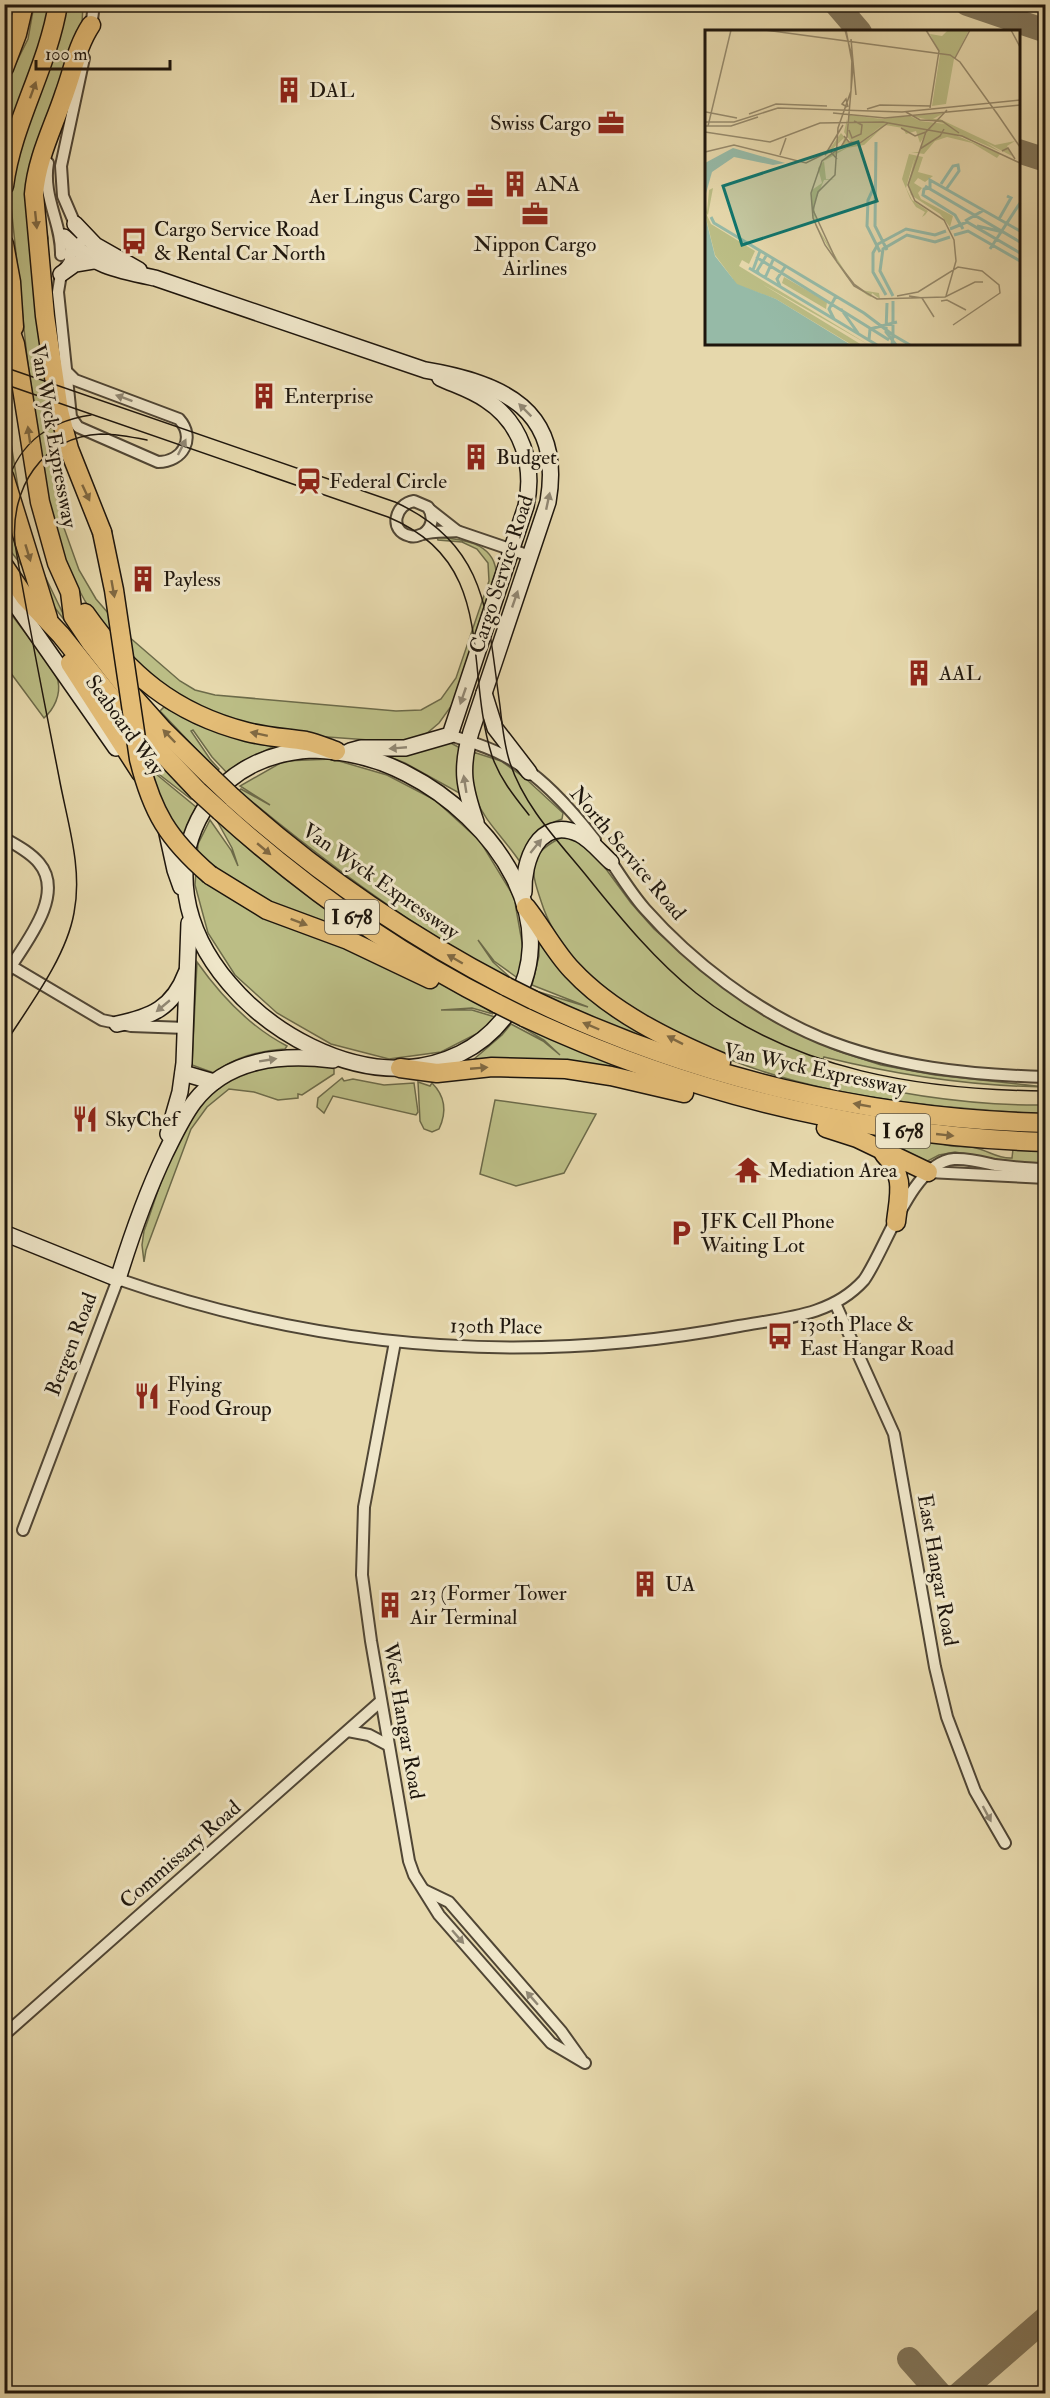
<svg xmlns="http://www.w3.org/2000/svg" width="1050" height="2398" viewBox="0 0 1050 2398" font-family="'IM FELL Double Pica',serif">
<rect width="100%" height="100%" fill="#e6d8ac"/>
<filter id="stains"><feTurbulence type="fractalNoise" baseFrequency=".00333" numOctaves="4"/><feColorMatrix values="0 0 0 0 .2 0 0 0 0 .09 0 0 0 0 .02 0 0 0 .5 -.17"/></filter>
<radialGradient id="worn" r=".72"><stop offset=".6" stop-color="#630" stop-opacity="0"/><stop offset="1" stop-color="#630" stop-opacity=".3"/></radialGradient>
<g fill="#bbbd85" stroke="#6c6a49" stroke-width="1.5">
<path d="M 34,5 L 53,5 L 5,143 L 5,85 L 28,39 Z"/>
<path d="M 63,5 L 83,5 L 82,23 L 34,175 L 48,238 L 46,259 L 54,412 L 59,474 L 65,494 L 64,528 L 79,570 L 96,599 L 128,636 L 180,681 L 195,690 L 215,695 L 396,711 L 421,710 L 441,699 L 456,678 L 489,581 L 488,563 L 477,549 L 462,542 L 438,540 L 437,537 C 461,539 493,542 496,571 L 452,705 L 439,723 L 426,734 L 408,740 L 369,740 L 286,734 L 185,706 L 103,632 L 85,601 L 65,564 L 51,526 L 27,357 L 9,187 Z"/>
<path d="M 4,399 L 21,506 L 40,566 L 69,626 L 5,544 Z"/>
<path d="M 4,605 C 13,617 56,671 58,681 C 61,695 54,709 44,718 L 10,672 L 7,673 L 5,669 Z"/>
<path d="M 164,707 L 196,724 L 225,735 L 273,747 L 241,762 L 228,774 L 212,757 L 193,730 L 191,731 L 210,759 L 219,769 L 217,771 L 160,711 Z"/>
<path d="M 118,720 L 194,796 L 191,799 L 156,772 L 156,774 L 196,807 L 183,837 L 178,860 L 117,721 Z"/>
<path d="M 449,742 L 460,748 L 461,794 L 405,763 L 382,754 Z"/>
<path d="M 473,752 L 501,761 L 525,778 L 563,813 L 562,819 C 541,825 531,844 520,862 C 492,821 464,807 473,752 Z"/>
<path d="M 332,759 L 387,775 L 435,800 L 480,841 L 514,897 L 523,948 L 519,979 L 494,961 L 478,940 L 493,962 L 512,979 C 478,965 447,944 416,924 C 353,883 297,839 239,791 L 241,789 L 270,805 L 240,786 L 284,761 Z"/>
<path d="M 216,819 C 272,873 336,919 402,961 C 431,979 467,992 493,1014 L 472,1008 L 441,1010 L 472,1010 L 495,1017 L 484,1030 L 441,1052 L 389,1059 L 331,1044 L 277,1013 L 235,975 L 208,933 L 195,885 L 198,844 L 210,820 L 231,850 L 238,866 L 232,848 Z"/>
<path d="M 564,836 L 581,839 L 592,850 L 631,903 L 654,929 L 705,974 L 773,1021 L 835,1050 L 881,1065 L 935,1075 L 1045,1087 C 970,1086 897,1075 824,1057 L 816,1074 C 890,1093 968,1106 1045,1105 L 1045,1114 C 898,1105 750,1092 626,1004 C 588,977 555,946 541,901 C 529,866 528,854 564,836 Z"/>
<path d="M 539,934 L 651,1037 L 650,1040 L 586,1016 L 538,994 L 539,992 L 588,1007 L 532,985 L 539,956 Z"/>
<path d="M 197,962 C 221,996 250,1027 287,1046 L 285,1049 C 258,1051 235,1057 214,1073 L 192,1065 Z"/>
<path d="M 511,1024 L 543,1041 L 560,1055 L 544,1040 L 520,1026 L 521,1024 L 612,1064 L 658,1081 L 473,1060 L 502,1035 Z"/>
<path d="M 267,1062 L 324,1064 L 334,1069 L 334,1074 L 302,1095 L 298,1094 L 298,1098 L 278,1100 L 254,1092 L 229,1089 L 207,1107 L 191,1129 L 146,1250 L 144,1262 L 142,1245 L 144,1231 C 165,1174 181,1100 240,1070 C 248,1066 258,1065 267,1062 Z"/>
<path d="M 342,1078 L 344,1081 L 353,1079 L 384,1085 L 414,1083 L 418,1112 L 416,1115 L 333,1096 L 324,1113 L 317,1107 L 318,1098 Z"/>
<path d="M 418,1082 L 430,1086 L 432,1083 C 446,1097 447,1112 439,1129 L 432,1132 L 424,1129 L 420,1121 Z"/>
<path d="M 495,1100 L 596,1114 L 564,1173 L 516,1186 L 480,1174 Z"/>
<path d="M 879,1137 L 939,1142 C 950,1149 963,1145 976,1148 C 989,1151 998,1159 1012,1158 L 1013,1149 L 1045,1150 L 1045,1165 L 1011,1162 L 955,1152 L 939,1155 L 922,1164 L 877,1141 Z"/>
</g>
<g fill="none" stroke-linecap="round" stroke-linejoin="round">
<g stroke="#82775c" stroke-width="24">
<path d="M 836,4 L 860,32"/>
<path d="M 967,4 L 1046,31"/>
<path d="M 1018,151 L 1046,160"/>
<path d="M 909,2359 L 940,2394"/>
<path d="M 959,2394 L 1046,2318"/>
</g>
<g stroke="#504635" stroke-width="14">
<g id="street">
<path d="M 91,28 L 94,4"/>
<path d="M 48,163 C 42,197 62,223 61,255"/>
<path d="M 75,224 L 63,196 L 61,166 L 84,58"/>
<path d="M 68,373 L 75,380 L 179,419 C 196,438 183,462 158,462 L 78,427 L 71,417 L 58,292 L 61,274 L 70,261 L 70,252 L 86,237"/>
<path d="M 429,509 L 457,531 L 530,556"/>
<path d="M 423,534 C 433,527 434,517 428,507 L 414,501 C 395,504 388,531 410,536 C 416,538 418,535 423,534 C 433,531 446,532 457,531"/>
<path d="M 450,735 C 467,741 486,746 503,755 C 539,773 570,808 595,840"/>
<path d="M 4,838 C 16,845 30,852 39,863 C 67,896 22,947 4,977"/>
<path d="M 608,857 C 620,875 631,893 645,909 C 692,962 756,1011 821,1038 C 892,1067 970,1075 1046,1077"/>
<path d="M 11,966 L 102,1020 L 131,1026 L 186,1028"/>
<path d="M 928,1172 L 1046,1178"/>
<path d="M 835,1303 L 894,1434 L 935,1667 L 947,1717 L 975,1791 L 1005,1843"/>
<path d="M 395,1342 L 364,1507 L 362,1575 L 371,1641 L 409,1861 L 414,1875 L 439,1915 L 551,2043 L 585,2063"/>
<path d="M 23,1530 L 118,1279 C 321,1350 528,1366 739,1326 C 784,1318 832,1316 864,1280 C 886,1249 912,1162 954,1159 C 968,1158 982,1162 995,1165 C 1012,1167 1029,1169 1046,1169"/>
<path d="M 348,1731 L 369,1735 L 388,1745"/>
<path d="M 424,1890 L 449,1902 L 561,2031 L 581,2059"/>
<path d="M 4,2035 L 381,1701"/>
</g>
</g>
<g stroke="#1e160d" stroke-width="18">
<g id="secondary">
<path d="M 75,224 L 95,245 L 139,270"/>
<path d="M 64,237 C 93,266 116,270 155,278 L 425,370 C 503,383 564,410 548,502 L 471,732 C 460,769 464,787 476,822"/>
<path d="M 61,274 L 75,264 L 93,261"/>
<path d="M 4,588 L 116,748"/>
<path d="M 484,693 L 495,728 L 529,772"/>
<path d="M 312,750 C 345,751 377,758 407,774 C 492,817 574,926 504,1018 C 480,1049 444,1065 406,1068 C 282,1075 124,924 209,802 C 233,768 272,752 312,750 Z"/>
<path d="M 350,751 L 361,748 L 405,748 L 450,735 L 526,506 C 535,466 522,423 486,400 C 472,390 455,385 440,378"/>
<path d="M 166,829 L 175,870 L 181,887"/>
<path d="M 524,892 C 523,862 538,815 579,834 C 591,840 601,853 611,862"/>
<path d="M 117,1024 C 151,1017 173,1008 186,973"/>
<path d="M 183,1073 L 214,1082"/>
<path d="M 168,1134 L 180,1092 L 184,1063 L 189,923"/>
<path d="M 4,1233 L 118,1279 C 131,1237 146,1194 165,1154 C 174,1136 182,1118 194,1102 C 228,1058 282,1054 333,1060"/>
</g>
</g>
<g stroke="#1e160d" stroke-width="21">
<g id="highway">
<path d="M 91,25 C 77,46 73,71 64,95 C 53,128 37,158 34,194 L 45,316 L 59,411 L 69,449 L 102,532"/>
<path d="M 4,68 L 17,34 L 24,4"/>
<path d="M 4,186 C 12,123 48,67 58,4"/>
<path d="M 4,244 L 11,282 L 14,327"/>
<path d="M 4,313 L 15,344 L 40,502 L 57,563 L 70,592 L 73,616 L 91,643 L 131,694 L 163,730 L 211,777"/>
<path d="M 4,476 L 48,618"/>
<path d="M 4,566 L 25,597 L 61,635 L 122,711 L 198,791"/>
<path d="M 85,613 C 128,674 173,713 247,732 C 267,737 286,738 306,741 C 316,743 327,748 336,751"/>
<path d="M 70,663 L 141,773"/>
<path d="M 232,797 C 315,872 407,935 507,987"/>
<path d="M 220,811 C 304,887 396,953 498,1004"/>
<path d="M 210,875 L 267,910 L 348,940 L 430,979"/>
<path d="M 526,907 C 542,927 554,951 572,970 C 611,1012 669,1040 721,1062"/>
<path d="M 533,1000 C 693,1077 869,1119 1046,1123"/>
<path d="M 524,1017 C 689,1094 863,1136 1046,1142"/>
<path d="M 400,1068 L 437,1073 L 492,1067 L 566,1069 L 611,1076 L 684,1093"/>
<path d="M 826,1128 L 857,1138 L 928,1172"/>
<path d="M 884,1154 C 906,1176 899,1195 896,1222"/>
</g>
</g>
<use href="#street" stroke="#efe6c9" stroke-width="10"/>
<use href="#secondary" stroke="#efe6c9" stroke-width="15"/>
<use href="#highway" stroke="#e3bc76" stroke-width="18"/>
<g stroke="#1e160d" stroke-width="1.5">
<path d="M 4,367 L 395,502 C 489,545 487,616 500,706 C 502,725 504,745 510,763 C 525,808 560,843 589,879 C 622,920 655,960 696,993 C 794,1071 923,1090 1046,1091"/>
<path d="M 4,384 L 388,517 C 499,563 463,665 492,756 C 500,779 514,796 529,815"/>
<path d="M 4,494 C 15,447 44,422 91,415"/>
<path d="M 4,1045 C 29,1006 66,958 74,913 C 83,868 67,821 59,777 C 44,700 28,622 15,544 C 10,489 41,437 101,434 C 116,434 132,437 147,440"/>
</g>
<g stroke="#1e160d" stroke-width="21" stroke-linecap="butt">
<g id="highway-bridge">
<path d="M 102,532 L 114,590 L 139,759 C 152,812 168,839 210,875"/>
<path d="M 211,777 L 232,797"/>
<path d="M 198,791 L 220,811"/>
<path d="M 507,987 L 533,1000"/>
<path d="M 498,1004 L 524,1017"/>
</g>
</g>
<use href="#highway-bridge" stroke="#e3bc76" stroke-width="18"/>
</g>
<defs><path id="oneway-solid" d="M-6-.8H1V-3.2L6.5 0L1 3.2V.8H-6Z" transform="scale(1.5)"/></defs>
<g fill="#806942">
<use href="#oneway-solid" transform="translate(33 90) rotate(-70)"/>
<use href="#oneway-solid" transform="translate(36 220) rotate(84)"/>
<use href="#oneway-solid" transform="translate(29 435) rotate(-98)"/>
<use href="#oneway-solid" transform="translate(86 493) rotate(65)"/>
<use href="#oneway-solid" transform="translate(28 553) rotate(73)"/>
<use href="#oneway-solid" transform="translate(113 589) rotate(80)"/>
<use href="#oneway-solid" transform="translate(259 734) rotate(-168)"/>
<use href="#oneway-solid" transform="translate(169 736) rotate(-134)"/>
<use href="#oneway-solid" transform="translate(264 849) rotate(40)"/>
<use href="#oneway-solid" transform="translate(299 922) rotate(21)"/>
<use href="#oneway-solid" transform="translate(455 959) rotate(-150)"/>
<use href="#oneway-solid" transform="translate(591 1026) rotate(-157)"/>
<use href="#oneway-solid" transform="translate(675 1040) rotate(-153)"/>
<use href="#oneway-solid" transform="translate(479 1068) rotate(-5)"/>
<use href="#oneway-solid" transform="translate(862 1105) rotate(-170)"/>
<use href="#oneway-solid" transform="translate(945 1135) rotate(6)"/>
</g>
<g fill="#918874">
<use href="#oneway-solid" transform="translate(124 398) rotate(-160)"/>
<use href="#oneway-solid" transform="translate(525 410) rotate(-135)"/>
<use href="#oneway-solid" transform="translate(182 447) rotate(-63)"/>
<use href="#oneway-solid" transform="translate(548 501) rotate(-78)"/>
<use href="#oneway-solid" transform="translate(515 599) rotate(-71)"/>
<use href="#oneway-solid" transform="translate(463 696) rotate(109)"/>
<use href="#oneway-solid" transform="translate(398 748) rotate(175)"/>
<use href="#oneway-solid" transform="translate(465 784) rotate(-99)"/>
<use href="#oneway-solid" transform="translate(536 846) rotate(-51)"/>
<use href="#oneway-solid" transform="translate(163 1006) rotate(140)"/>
<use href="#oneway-solid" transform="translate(268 1060) rotate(-9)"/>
<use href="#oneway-solid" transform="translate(987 1814) rotate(62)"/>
<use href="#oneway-solid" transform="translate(458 1937) rotate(49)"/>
<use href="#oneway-solid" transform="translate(532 1998) rotate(-131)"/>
</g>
<defs>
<g id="building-bare" transform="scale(2.07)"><path d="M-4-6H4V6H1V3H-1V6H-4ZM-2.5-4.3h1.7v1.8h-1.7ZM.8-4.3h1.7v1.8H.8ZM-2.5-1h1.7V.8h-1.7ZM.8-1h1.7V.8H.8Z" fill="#8f2418" stroke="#efe6c9" stroke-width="2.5" paint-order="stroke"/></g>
<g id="office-bare" transform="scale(2.07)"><path d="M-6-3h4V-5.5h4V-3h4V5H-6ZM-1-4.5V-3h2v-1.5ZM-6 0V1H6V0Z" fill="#8f2418" stroke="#efe6c9" stroke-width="2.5" paint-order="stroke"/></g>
<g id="bus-bare" transform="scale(2.07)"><path d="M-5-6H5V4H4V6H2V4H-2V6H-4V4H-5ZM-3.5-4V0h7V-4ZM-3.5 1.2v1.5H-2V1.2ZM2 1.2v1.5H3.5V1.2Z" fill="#8f2418" stroke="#efe6c9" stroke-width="2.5" paint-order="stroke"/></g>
<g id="station-bare" transform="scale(2.07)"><path d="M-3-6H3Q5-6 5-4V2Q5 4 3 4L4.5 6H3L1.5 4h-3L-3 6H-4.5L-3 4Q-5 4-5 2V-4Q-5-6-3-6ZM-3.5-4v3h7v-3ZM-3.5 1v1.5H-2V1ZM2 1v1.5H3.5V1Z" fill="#8f2418" stroke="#efe6c9" stroke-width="2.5" paint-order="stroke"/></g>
<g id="restaurant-bare" transform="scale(2.07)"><path d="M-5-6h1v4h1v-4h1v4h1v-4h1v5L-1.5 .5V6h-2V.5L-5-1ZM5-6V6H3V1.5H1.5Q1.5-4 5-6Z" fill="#8f2418" stroke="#efe6c9" stroke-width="2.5" paint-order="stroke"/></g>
<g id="temple-bare" transform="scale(2.07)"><path d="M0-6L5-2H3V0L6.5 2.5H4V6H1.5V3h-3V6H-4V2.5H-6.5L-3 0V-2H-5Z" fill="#8f2418" stroke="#efe6c9" stroke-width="2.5" paint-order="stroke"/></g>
<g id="parking-bare" transform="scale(2.07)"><path d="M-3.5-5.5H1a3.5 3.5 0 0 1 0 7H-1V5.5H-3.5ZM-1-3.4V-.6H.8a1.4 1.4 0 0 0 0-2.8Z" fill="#8f2418" stroke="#efe6c9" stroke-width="2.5" paint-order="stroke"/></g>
</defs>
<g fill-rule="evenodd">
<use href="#building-bare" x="289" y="90"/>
<use href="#office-bare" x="611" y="123"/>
<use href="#building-bare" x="515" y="184"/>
<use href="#office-bare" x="480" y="196"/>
<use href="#office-bare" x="535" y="214"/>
<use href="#bus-bare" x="134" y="241"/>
<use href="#building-bare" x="264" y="396"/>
<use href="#building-bare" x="476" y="457"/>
<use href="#station-bare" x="309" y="481"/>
<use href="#building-bare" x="143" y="579"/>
<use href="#building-bare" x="919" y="673"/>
<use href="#restaurant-bare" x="85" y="1119"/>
<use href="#temple-bare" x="748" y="1170"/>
<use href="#parking-bare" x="681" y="1233"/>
<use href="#bus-bare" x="780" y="1336"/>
<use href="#restaurant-bare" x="147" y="1396"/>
<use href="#building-bare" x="645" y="1584"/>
<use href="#building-bare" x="390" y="1605"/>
</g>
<g text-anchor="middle" stroke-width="6" stroke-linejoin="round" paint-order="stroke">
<g fill="#efe6c9" stroke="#5d5445" stroke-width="1.5">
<rect x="325" y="900" width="54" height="34" rx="4.5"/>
<rect x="876" y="1114" width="54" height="34" rx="4.5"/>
</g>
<g font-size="20" font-weight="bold" fill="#1e160d">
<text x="352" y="924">I 678</text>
<text x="903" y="1138">I 678</text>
</g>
<g font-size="21" fill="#1e160d" stroke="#efe6c9" text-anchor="start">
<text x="309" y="97">DAL</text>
<text x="591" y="130" text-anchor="end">Swiss Cargo</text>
<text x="535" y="191">ANA</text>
<text x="460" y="203" text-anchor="end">Aer Lingus Cargo</text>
<text x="154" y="236">Cargo Service Road<tspan x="154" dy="24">&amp; Rental Car North</tspan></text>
<text x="535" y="251" text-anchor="middle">Nippon Cargo<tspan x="535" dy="24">Airlines</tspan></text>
<text x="284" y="403">Enterprise</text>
<text x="496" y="464">Budget</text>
<text x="329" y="488">Federal Circle</text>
<text x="163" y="586">Payless</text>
<text x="939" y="680">AAL</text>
<text x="105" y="1126">SkyChef</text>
<text x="768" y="1177">Mediation Area</text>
<text x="701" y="1228">JFK Cell Phone<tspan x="701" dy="24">Waiting Lot</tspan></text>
<text x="800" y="1331">130th Place &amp;<tspan x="800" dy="24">East Hangar Road</tspan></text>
<text x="167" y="1391">Flying<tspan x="167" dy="24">Food Group</tspan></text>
<text x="665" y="1591">UA</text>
<text x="410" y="1600">213 (Former Tower<tspan x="410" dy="24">Air Terminal</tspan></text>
</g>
<g font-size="21" fill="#1e160d" stroke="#efe6c9">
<text transform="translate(54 436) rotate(80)" y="7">Van Wyck Expressway</text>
<text transform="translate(501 574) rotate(-72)" y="7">Cargo Service Road</text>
<text transform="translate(125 725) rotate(54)" y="7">Seaboard Way</text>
<text transform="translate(628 853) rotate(50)" y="7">North Service Road</text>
<text transform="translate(381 881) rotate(35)" y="7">Van Wyck Expressway</text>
<text transform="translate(815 1069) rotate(12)" y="7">Van Wyck Expressway</text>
<text transform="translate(496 1326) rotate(1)" y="7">130th Place</text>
<text transform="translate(71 1344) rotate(-69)" y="7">Bergen Road</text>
<text transform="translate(938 1570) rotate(80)" y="7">East Hangar Road</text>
<text transform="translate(404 1721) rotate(80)" y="7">West Hangar Road</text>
<text transform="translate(180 1854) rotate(-41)" y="7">Commissary Road</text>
</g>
</g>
<g transform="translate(705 30)">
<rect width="315" height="315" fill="#e6d8ac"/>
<path d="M 243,0 L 264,0 L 249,29 L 241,74 L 227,76 L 235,24 L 225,4 L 237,6 ZM 239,83 L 228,89 L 235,89 L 239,91 L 290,115 L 310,111 L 302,116 L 307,126 L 280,112 L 296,122 L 269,110 L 248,104 L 295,124 L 292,128 L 267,113 L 242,107 L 230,111 L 219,124 L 206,122 L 214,122 L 222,102 L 215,113 L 211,101 L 201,104 L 198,98 L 180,95 L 159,115 L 142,118 L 119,131 L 121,149 L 131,149 L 119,150 L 109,174 L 111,192 L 107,178 L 111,195 L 148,254 L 156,260 L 174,263 L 175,269 L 167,263 L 166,267 L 162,265 L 149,255 L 141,246 L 111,197 L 108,186 L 106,168 L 107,160 L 117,153 L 113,138 L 124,125 L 145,116 L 135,118 L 138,113 L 139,108 L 119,127 L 136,103 L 144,112 L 154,114 L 165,107 L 176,96 L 157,112 L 146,112 L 139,102 L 142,89 L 143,102 L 144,85 L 177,89 L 205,86 L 215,91 L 241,94 L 207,86 ZM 204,124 L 218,127 L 213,142 L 228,146 L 220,152 L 213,148 L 209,153 L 217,158 L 213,163 L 216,169 L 248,186 L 245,197 L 235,184 L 206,165 L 203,155 L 210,126 L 201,158 L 207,170 L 223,181 L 220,185 L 217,187 L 220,182 L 211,177 L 205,168 L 197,149 ZM 8,158 L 3,185 L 1,183 L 6,194 L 50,221 L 44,234 L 37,230 L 34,236 L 164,315 L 57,254 L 157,315 L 147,315 L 71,269 L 38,257 L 0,315 L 28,249 L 10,225 L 1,188 L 0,170 L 2,182 L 4,160 ZM 79,247 L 122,272 L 121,279 L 77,253 Z" fill="#bbbd85"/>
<path d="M 28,118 L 80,133 L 68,135 L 29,127 L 7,142 L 0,167 L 0,133 ZM 0,185 L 10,226 L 32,254 L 71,269 L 146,315 L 0,315 Z" fill="#96baa7"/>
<path fill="none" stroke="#96baa7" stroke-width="3" d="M 171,112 L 170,196 L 182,220M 236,154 L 248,136 L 253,135 L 254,141 L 242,158M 220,156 L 315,212M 169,157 L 163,170 L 162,196 L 175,222M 6,187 L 9,193 L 159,283 L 188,305 L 187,315M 294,189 L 306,168 L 302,166M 260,191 L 279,180M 272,196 L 298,202M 245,199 L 262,192 L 315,223M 258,199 L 250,185 L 218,165 L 219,159 L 225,158 L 225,150 L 315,201M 249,205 L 263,201 L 315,231M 285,219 L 315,173M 51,227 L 184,310M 44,238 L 172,315M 48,240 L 55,221M 54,244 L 52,241 L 61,226M 60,248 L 68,230M 75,256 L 72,249 L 80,237M 181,265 L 168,242 L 168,223 L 173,214 L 201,199 L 230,205 L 241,201M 188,266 L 175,241 L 178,219 L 202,205 L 230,212 L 245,207M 188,271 L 188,305 L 205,315M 182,273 L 181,302 L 191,315M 136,279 L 153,303M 129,289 L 124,279 L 131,266M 164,310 L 165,299 L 192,292"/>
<path fill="none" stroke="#968a6c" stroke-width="1.5" d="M 60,0 L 245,25 L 255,32 L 293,85M 140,0 L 147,26 L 146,61 L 133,98 L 130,145 L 113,162 L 108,180 L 132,232 L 149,254 L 163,264M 141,0 L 148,37 L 142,107 L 136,117 L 117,131 L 106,163 L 108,188 L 120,215 L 149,256 L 172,269 L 240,267 L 270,252 L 278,252M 221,0 L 234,21 L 225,78M 306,0 L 315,17M 146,9 L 151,65M 250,28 L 265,0M 142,77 L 137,74 L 141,69 L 143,77M 162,79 L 175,75 L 226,76M 1,82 L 32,88M 201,82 L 215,90 L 237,91 L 254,103M 291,82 L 315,117M 128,83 L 180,88 L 315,75M 44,84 L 71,74 L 122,76M 0,92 L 29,92 L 73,78 L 197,82 L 315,70M 0,96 L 26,96 L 53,87M 3,96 L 26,0M 196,98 L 210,106 L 221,102M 144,100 L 147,108 L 156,104 L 157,95 L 149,91M 0,102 L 65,112 L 115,93 L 178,92 L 257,106 L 315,133M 139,106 L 144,112 L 155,113 L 183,93M 215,119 L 235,106 L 239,99M 297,121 L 303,118 L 310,129M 0,122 L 29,115 L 101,133 L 125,121 L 132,129M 75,125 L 81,108M 120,125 L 138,95M 192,266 L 213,262 L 253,237 L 277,241 L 294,255 L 295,263 L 248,295M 204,266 L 217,268 L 229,287M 241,266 L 251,231 L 249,210 L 239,190 L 210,171 L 203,155 L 221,102 L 242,80M 236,271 L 242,270 L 261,280"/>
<path fill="#0f766e" fill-opacity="0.15" stroke="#0f766e" stroke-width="3" d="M 153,112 L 172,171 L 37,215 L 18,156 Z"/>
<rect width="315" height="315" fill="none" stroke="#1e160d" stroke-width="3"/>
</g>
<rect width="1050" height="2398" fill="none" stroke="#e6d8ac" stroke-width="24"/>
<rect x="6" y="6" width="1038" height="2386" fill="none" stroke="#1e160d" stroke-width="3"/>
<rect x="12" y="12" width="1026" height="2374" fill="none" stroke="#1e160d" stroke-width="1.5"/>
<path d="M36 60v9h134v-9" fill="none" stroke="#1e160d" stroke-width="3"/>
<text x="45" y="60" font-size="18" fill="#1e160d" stroke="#efe6c9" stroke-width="4.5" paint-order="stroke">100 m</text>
<rect width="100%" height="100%" filter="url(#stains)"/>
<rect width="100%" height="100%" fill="url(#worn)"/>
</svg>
